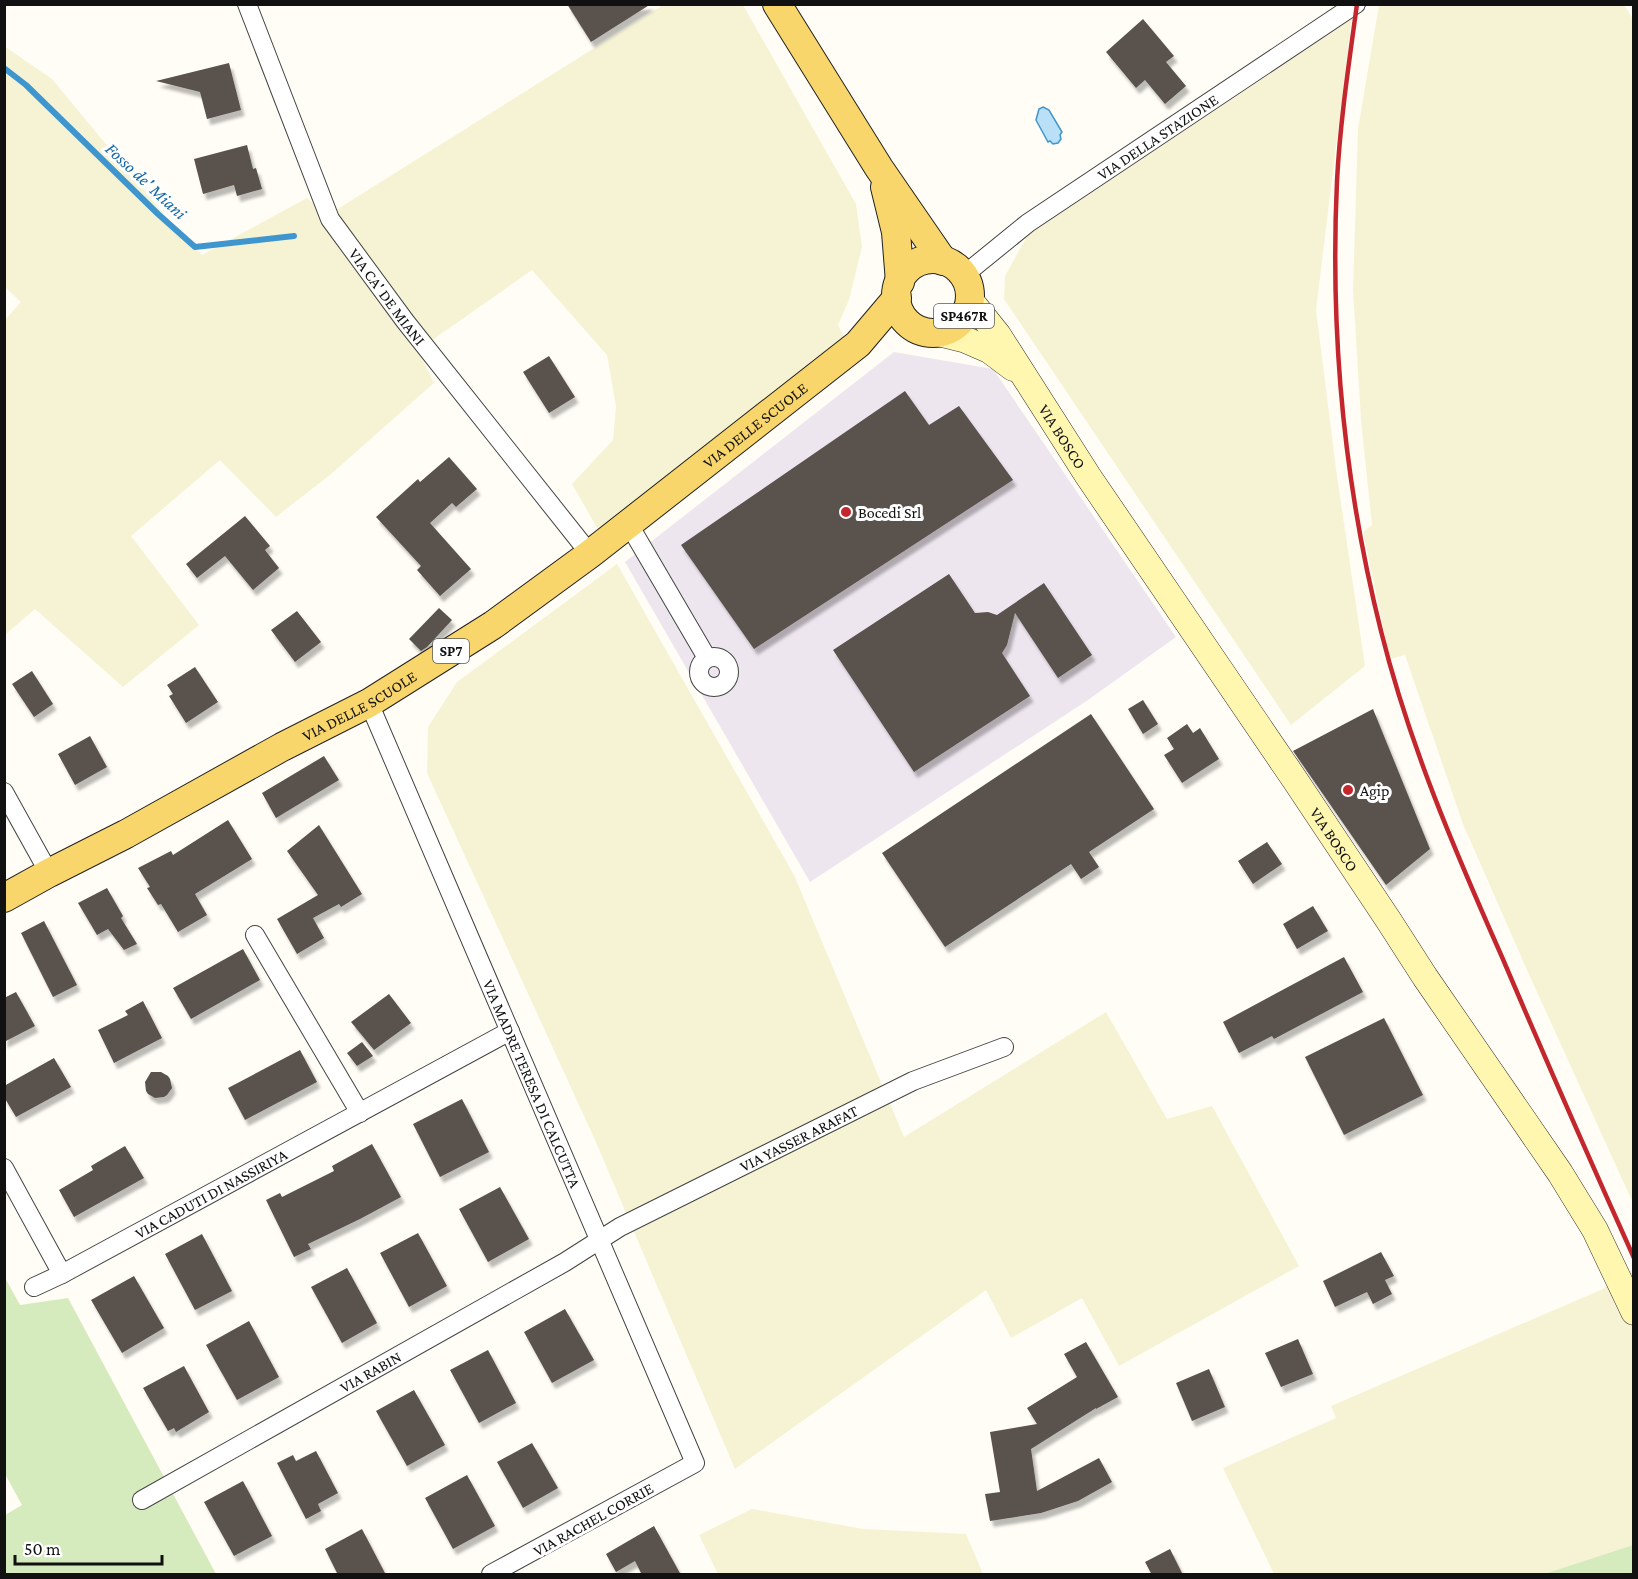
<svg xmlns="http://www.w3.org/2000/svg" width="1638" height="1579" viewBox="0 0 1638 1579" font-family="'Crimson Pro',serif">
<defs>
<filter id="shadow"><feDropShadow dx="3.5" dy="6" stdDeviation="1.5" flood-color="#0004"/></filter>
</defs>
<rect width="100%" height="100%" fill="#fffdf5"/>
<path fill="#eee6ef" d="M 894,352 L 993,369 L 1176,637 L 1088,700 L 810,882 L 625,562 Z"/>
<g fill="#f6f3d4">
<path d="M 663,5 L 743,5 L 856,204 L 862,247 L 849,300 L 838,325 L 847,343 L 600,533 L 572,484 L 613,440 L 616,406 L 607,355 L 532,270 L 418,350 L 434,383 L 331,474 L 276,517 L 220,460 L 131,536 L 199,625 L 123,687 L 35,609 L 5,635 L 4,321 L 21,302 L 5,287 L 4,46 L 52,79 L 177,230 L 202,255 L 307,198 L 328,215 Z"/>
<path d="M 1379,5 L 1624,5 L 1633,19 L 1633,1203 L 1527,970 L 1463,824 L 1405,655 L 1390,659 L 1363,532 L 1372,525 L 1361,420 L 1353,289 L 1358,129 Z"/>
<path d="M 1352,16 L 1316,310 L 1336,469 L 1365,666 L 1291,725 L 1004,299 L 1005,276 L 1031,229 Z"/>
<path d="M 617,564 L 794,875 L 904,1137 L 1106,1012 L 1167,1119 L 1212,1106 L 1299,1266 L 1119,1366 L 1082,1298 L 1011,1338 L 986,1290 L 735,1469 L 595,1140 L 427,773 L 428,727 L 457,682 Z"/>
<path d="M 1633,1270 L 1633,1545 L 1544,1574 L 1274,1574 L 1223,1468 L 1336,1418 L 1331,1406 L 1603,1289 L 1612,1280 Z"/>
<path d="M 752,1509 L 863,1529 L 966,1534 L 983,1574 L 718,1574 L 699,1535 Z"/>
</g>
<g fill="#d5ebbd">
<path d="M 4,1276 L 20,1305 L 68,1298 L 216,1574 L 5,1574 L 5,1515 L 22,1505 L 5,1474 Z"/>
<path d="M 1633,1545 L 1633,1574 L 1544,1574 Z"/>
</g>
<path fill="#b9e0f7" stroke="#3f96cf" stroke-width="1.5" d="M 1043,107 L 1049,110 L 1062,132 L 1060,135 L 1061,139 L 1058,143 L 1053,144 L 1050,141 L 1048,142 L 1036,120 L 1039,109 Z"/>
<g fill="none" stroke-linecap="round" stroke-linejoin="round">
<path stroke="#3f96cf" stroke-width="6" d="M 4,68 L 26,85 L 158,214 L 195,247 L 294,236"/>
</g>
<g fill="#5a524d" filter="url(#shadow)">
<path d="M 567,4 L 651,4 L 591,42 Z"/>
<path d="M 1143,19 L 1174,56 L 1166,62 L 1186,86 L 1165,104 L 1145,80 L 1136,88 L 1106,52 Z"/>
<path d="M 229,63 L 241,110 L 207,119 L 200,92 L 156,81 Z"/>
<path d="M 247,145 L 253,169 L 256,168 L 262,189 L 237,196 L 234,185 L 203,194 L 194,159 Z"/>
<path d="M 549,356 L 575,397 L 549,413 L 523,372 Z"/>
<path d="M 905,391 L 929,425 L 959,406 L 1013,480 L 754,649 L 681,545 Z"/>
<path d="M 449,457 L 477,489 L 456,507 L 452,503 L 430,523 L 471,569 L 440,596 L 417,570 L 421,566 L 376,517 L 418,479 L 420,482 Z"/>
<path d="M 245,516 L 270,546 L 265,550 L 279,568 L 253,590 L 225,556 L 197,578 L 186,564 Z"/>
<path d="M 949,574 L 975,613 L 988,612 L 997,615 L 1044,583 L 1092,655 L 1058,678 L 1015,613 L 1007,645 L 1002,653 L 1030,696 L 914,772 L 833,650 Z"/>
<path d="M 439,608 L 452,620 L 427,647 L 421,651 L 409,639 Z"/>
<path d="M 297,611 L 321,642 L 295,662 L 271,630 Z"/>
<path d="M 195,667 L 218,702 L 186,723 L 169,696 L 173,694 L 167,685 Z"/>
<path d="M 32,671 L 53,704 L 34,717 L 12,684 Z"/>
<path d="M 1143,700 L 1158,724 L 1143,734 L 1128,709 Z"/>
<path d="M 1373,709 L 1430,849 L 1386,885 L 1293,751 Z"/>
<path d="M 1091,714 L 1154,809 L 1089,852 L 1099,867 L 1081,879 L 1071,864 L 945,947 L 882,853 Z"/>
<path d="M 1187,724 L 1193,733 L 1200,728 L 1219,759 L 1182,783 L 1164,755 L 1174,749 L 1167,738 Z"/>
<path d="M 90,736 L 107,767 L 75,785 L 58,754 Z"/>
<path d="M 324,756 L 339,780 L 276,818 L 262,793 Z"/>
<path d="M 228,820 L 252,859 L 195,894 L 207,915 L 178,932 L 161,904 L 158,905 L 147,888 L 150,887 L 138,868 L 171,851 L 173,855 Z"/>
<path d="M 319,825 L 362,894 L 341,907 L 339,904 L 313,918 L 324,938 L 297,954 L 277,919 L 318,895 L 287,851 Z"/>
<path d="M 1267,842 L 1282,864 L 1253,884 L 1238,861 Z"/>
<path d="M 107,888 L 123,916 L 121,918 L 137,944 L 124,950 L 108,929 L 97,935 L 78,903 Z"/>
<path d="M 1313,906 L 1328,931 L 1297,949 L 1283,924 Z"/>
<path d="M 44,921 L 77,985 L 53,997 L 21,933 Z"/>
<path d="M 243,949 L 260,980 L 191,1019 L 173,988 Z"/>
<path d="M 1344,957 L 1363,992 L 1274,1039 L 1272,1036 L 1239,1053 L 1223,1022 Z"/>
<path d="M 16,992 L 35,1026 L 4,1042 L 4,998 Z"/>
<path d="M 389,994 L 411,1023 L 374,1050 L 351,1022 Z"/>
<path d="M 143,1001 L 162,1038 L 114,1063 L 98,1030 L 128,1015 L 125,1011 Z"/>
<path d="M 1384,1018 L 1423,1095 L 1344,1135 L 1305,1057 Z"/>
<path d="M 362,1042 L 373,1056 L 357,1066 L 347,1053 Z"/>
<path d="M 300,1050 L 317,1082 L 245,1120 L 228,1088 Z"/>
<path d="M 54,1058 L 71,1087 L 16,1117 L 4,1097 L 4,1086 Z"/>
<path d="M 151,1072 L 161,1072 L 168,1076 L 170,1079 L 172,1088 L 167,1095 L 164,1097 L 155,1098 L 148,1094 L 146,1091 L 145,1082 Z"/>
<path d="M 462,1099 L 489,1152 L 440,1177 L 413,1124 Z"/>
<path d="M 372,1144 L 401,1197 L 360,1219 L 308,1244 L 311,1249 L 294,1257 L 266,1200 L 280,1193 L 282,1197 L 334,1171 L 332,1166 Z"/>
<path d="M 125,1146 L 144,1178 L 74,1217 L 59,1190 L 93,1170 L 91,1166 Z"/>
<path d="M 500,1187 L 529,1239 L 488,1262 L 459,1209 Z"/>
<path d="M 418,1233 L 447,1286 L 409,1307 L 380,1253 Z"/>
<path d="M 202,1234 L 232,1291 L 195,1310 L 165,1254 Z"/>
<path d="M 1381,1252 L 1394,1276 L 1385,1280 L 1392,1294 L 1373,1304 L 1367,1292 L 1335,1307 L 1323,1281 Z"/>
<path d="M 347,1268 L 377,1323 L 342,1343 L 311,1287 Z"/>
<path d="M 134,1276 L 164,1328 L 122,1353 L 91,1300 Z"/>
<path d="M 565,1309 L 594,1360 L 552,1383 L 524,1332 Z"/>
<path d="M 249,1321 L 279,1377 L 237,1400 L 206,1345 Z"/>
<path d="M 1298,1339 L 1313,1374 L 1281,1387 L 1265,1353 Z"/>
<path d="M 1086,1342 L 1118,1397 L 1096,1409 L 1096,1408 L 1031,1449 L 1037,1491 L 1099,1458 L 1112,1482 L 1078,1501 L 1041,1513 L 990,1521 L 985,1494 L 1000,1492 L 990,1432 L 1037,1424 L 1027,1408 L 1077,1377 L 1064,1354 Z"/>
<path d="M 488,1350 L 516,1403 L 479,1423 L 450,1370 Z"/>
<path d="M 184,1366 L 209,1412 L 176,1432 L 174,1428 L 168,1431 L 143,1388 Z"/>
<path d="M 1209,1369 L 1225,1407 L 1192,1421 L 1176,1383 Z"/>
<path d="M 414,1390 L 445,1445 L 407,1466 L 376,1411 Z"/>
<path d="M 532,1443 L 558,1488 L 523,1508 L 497,1462 Z"/>
<path d="M 316,1451 L 338,1493 L 318,1504 L 321,1511 L 306,1519 L 277,1463 L 293,1455 L 296,1461 Z"/>
<path d="M 467,1475 L 495,1526 L 453,1549 L 425,1498 Z"/>
<path d="M 243,1481 L 272,1536 L 234,1556 L 204,1502 Z"/>
<path d="M 654,1526 L 681,1575 L 642,1575 L 635,1561 L 616,1572 L 606,1554 Z"/>
<path d="M 362,1529 L 386,1575 L 338,1575 L 325,1549 Z"/>
<path d="M 1170,1549 L 1183,1575 L 1152,1575 L 1145,1562 Z"/>
</g>
<g fill="none" stroke-linecap="round" stroke-linejoin="round">
<g stroke="#444" stroke-width="20">
<g id="street">
<path id="s1" d="M 247,4 L 330,219 L 405,321 L 590,554"/>
<path id="s2" d="M 964,275 L 1028,223 L 1356,4"/>
<path d="M 628,523 L 707,658"/>
<circle cx="714" cy="672" r="15"/>
<path id="s3" d="M 369,703 L 695,1463 L 491,1574"/>
<path d="M 4,792 L 49,873"/>
<path d="M 255,935 L 360,1113"/>
<path id="s4" d="M 4,1168 L 62,1274 L 510,1031"/>
<path d="M 34,1287 L 62,1274"/>
<path id="s5" d="M 142,1500 L 565,1262 L 620,1227 L 913,1081 L 1004,1047"/>
</g>
</g>
<g stroke="#333" stroke-width="27">
<g id="secondary">
<path id="s6" d="M 970,300 L 998,335 L 1088,476 L 1295,780 L 1389,921 L 1425,977 L 1560,1173 L 1595,1230 L 1634,1312"/>
<path d="M 938,333 L 966,340 L 989,350 L 1013,368"/>
</g>
</g>
<g stroke="#222" stroke-width="30">
<g id="primary">
<path d="M 777,4 L 879,168 L 943,261"/>
<path d="M 885,187 L 896,232 L 900,282"/>
<circle cx="933" cy="296" r="37"/>
<path id="s7" d="M 4,898 L 49,873 L 126,834 L 282,747 L 369,703 L 493,625 L 590,554 L 858,344 L 897,298"/>
</g>
</g>
<use href="#street" stroke="#fff" stroke-width="18"/>
<use href="#secondary" stroke="#fff6b0" stroke-width="26"/>
<use href="#primary" stroke="#f9d66b" stroke-width="28"/>
<path stroke="#c4262e" stroke-width="4.5" d="M 1357,4 C 1349,63 1340,122 1337,181 C 1330,332 1344,484 1381,631 C 1409,744 1455,851 1502,957 C 1545,1058 1589,1158 1634,1258"/>
</g>
<g fill="#c4262e" stroke="#fff" stroke-width="2">
<circle cx="846" cy="512" r="6"/>
<circle cx="1348" cy="790" r="6"/>
</g>
<g text-anchor="middle" stroke-width="6" stroke-linejoin="round" paint-order="stroke">
<g fill="#fff" stroke="#585858" stroke-width="1.5">
<rect x="934" y="304" width="60" height="24" rx="4.5"/>
<rect x="433" y="639" width="36" height="24" rx="4.5"/>
</g>
<g font-size="15" font-weight="bold" fill="#111">
<text x="964" y="321">SP467R</text>
<text x="451" y="656">SP7</text>
</g>
<g font-size="16" fill="#111" stroke="#fff">
<text dy="6" stroke="none"><textPath href="#s2" startOffset="238">VIA DELLA STAZIONE</textPath></text>
<text dy="6" stroke="none"><textPath href="#s1" startOffset="327">VIA CA' DE MIANI</textPath></text>
<text dy="6" stroke="none"><textPath href="#s7" startOffset="890">VIA DELLE SCUOLE</textPath></text>
<text dy="6" stroke="none"><textPath href="#s6" startOffset="165">VIA BOSCO</textPath></text>
<text dy="6" stroke="none"><textPath href="#s7" startOffset="404">VIA DELLE SCUOLE</textPath></text>
<text dy="6" stroke="none"><textPath href="#s6" startOffset="651">VIA BOSCO</textPath></text>
<text dy="6" stroke="none"><textPath href="#s3" startOffset="414">VIA MADRE TERESA DI CALCUTTA</textPath></text>
<text dy="6" stroke="none"><textPath href="#s5" startOffset="750">VIA YASSER ARAFAT</textPath></text>
<text dy="6" stroke="none"><textPath href="#s4" startOffset="290">VIA CADUTI DI NASSIRIYA</textPath></text>
<text dy="6" stroke="none"><textPath href="#s5" startOffset="262">VIA RABIN</textPath></text>
<text transform="translate(593 1519) rotate(-29)" y="6">VIA RACHEL CORRIE</text>
</g>
<g font-size="16" fill="#111" stroke="#fff" text-anchor="start">
<text x="858" y="518">Bocedi Srl</text>
<text x="1360" y="796">Agip</text>
</g>
<g font-size="18" font-style="italic" fill="#1768a6" stroke="#fff">
<text transform="translate(146 181) rotate(43)" y="6">Fosso de' Miani</text>
</g>
</g>
<rect width="1638" height="1579" fill="none" stroke="#111111" stroke-width="12"/>
<path d="M15 1555v9h147v-9" fill="none" stroke="#111111" stroke-width="3"/>
<text x="24" y="1555" font-size="18" fill="#111111" stroke="#ffffff" stroke-width="4.5" paint-order="stroke">50 m</text>
</svg>
